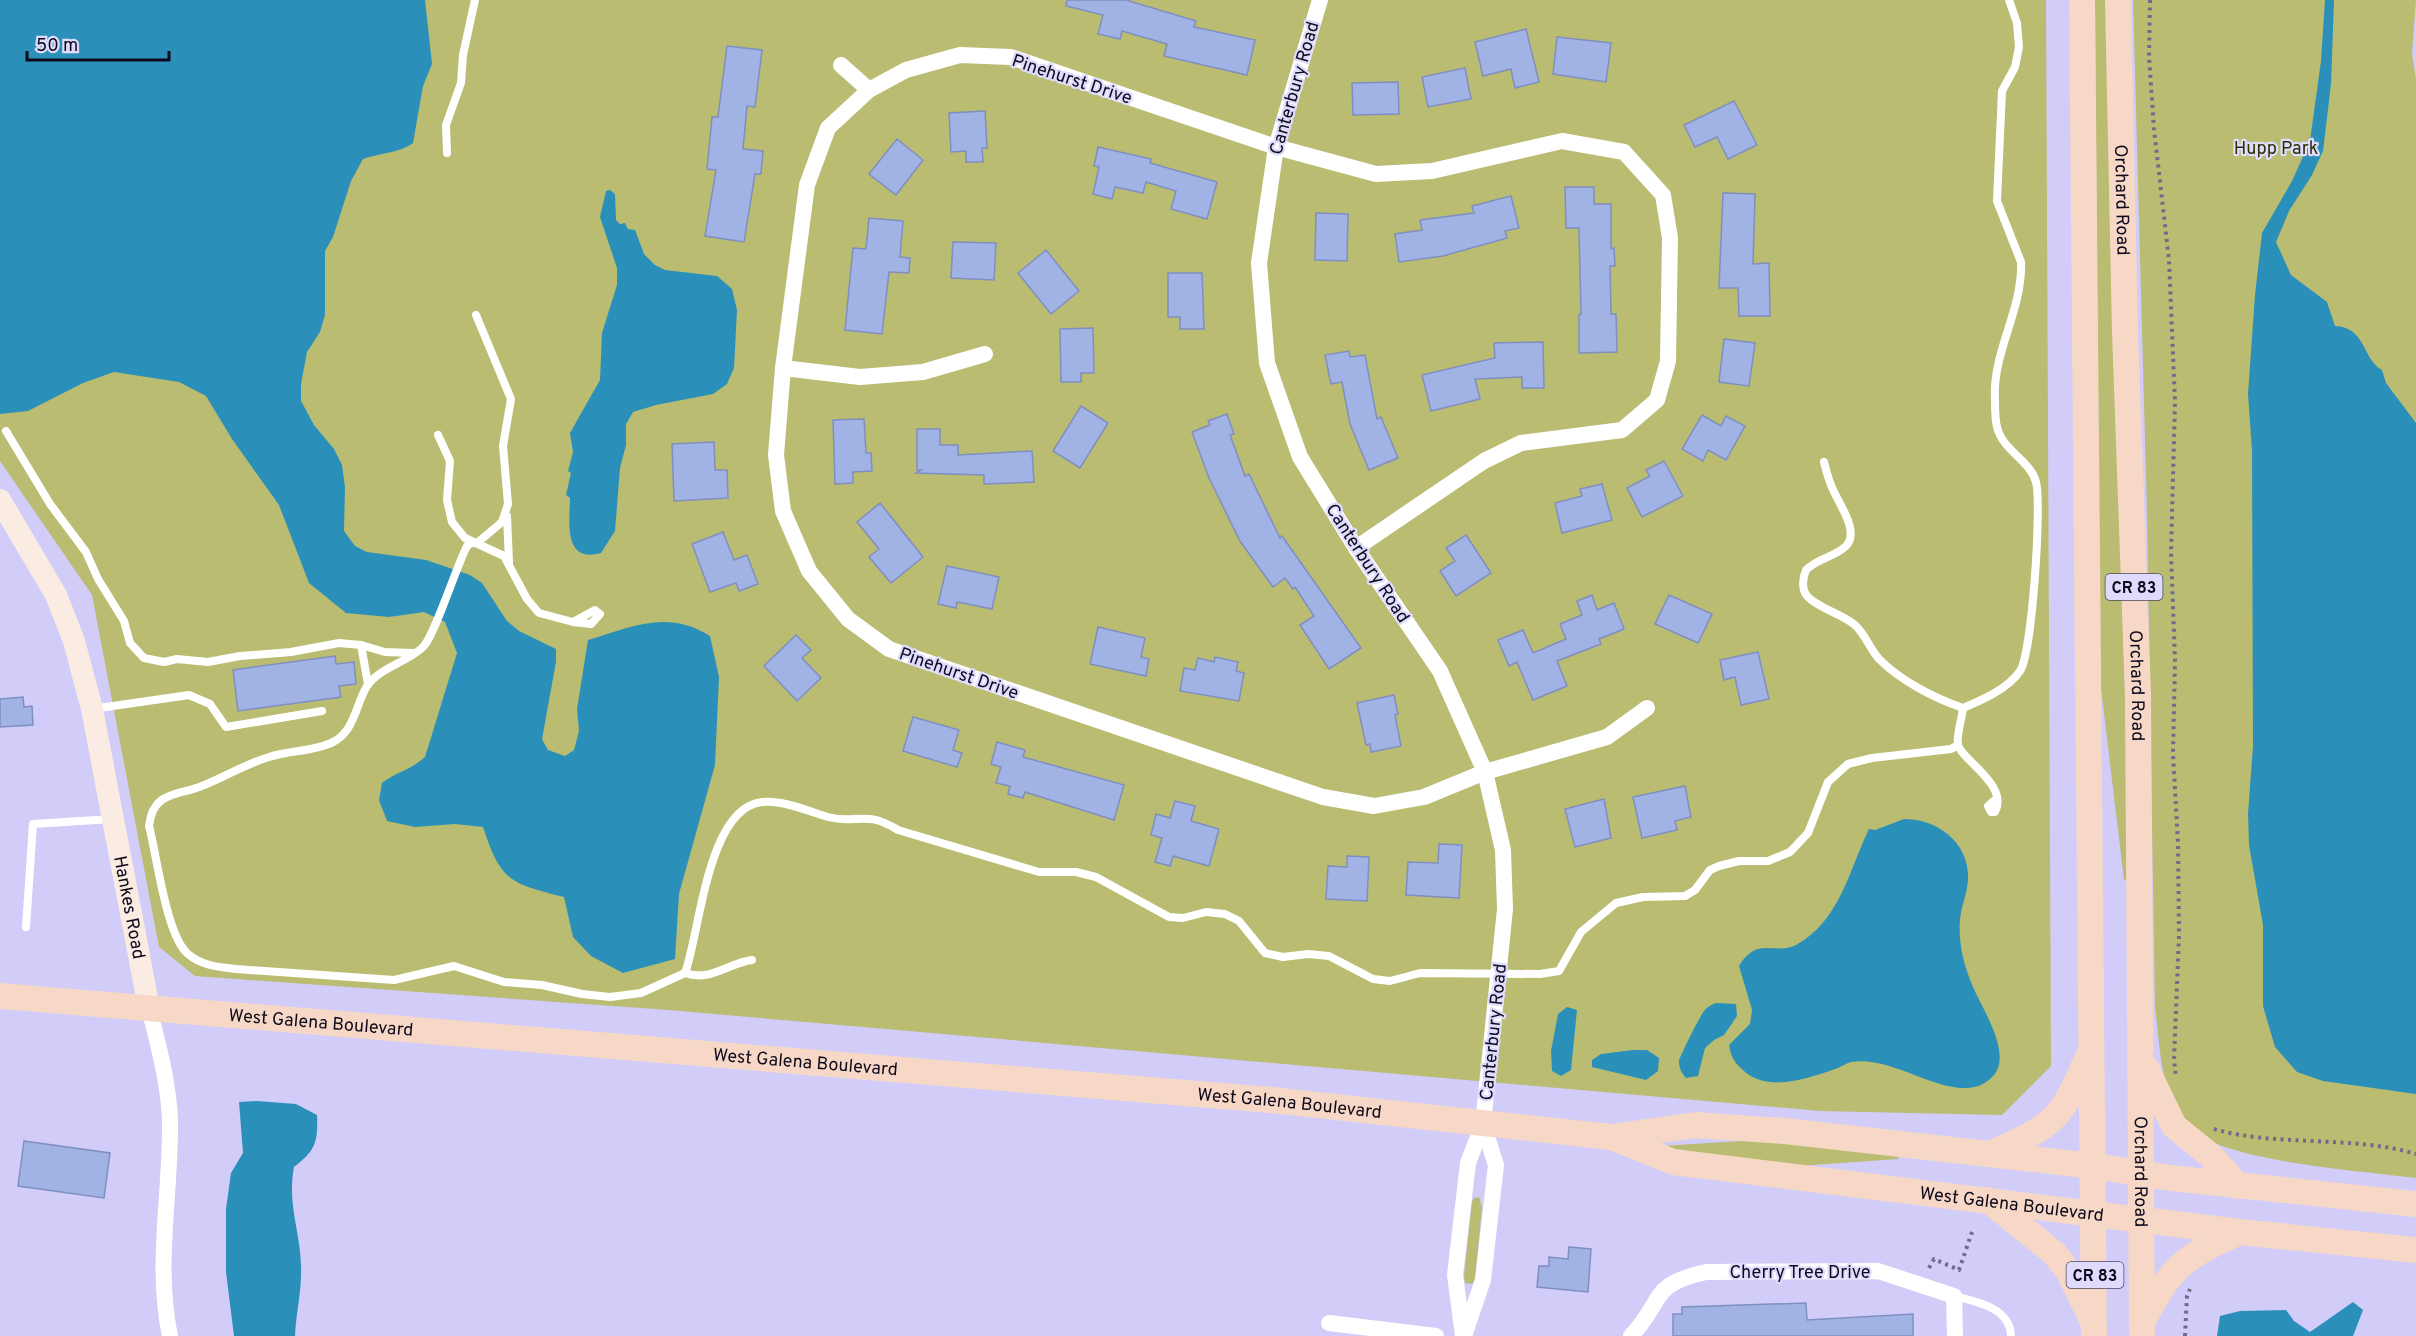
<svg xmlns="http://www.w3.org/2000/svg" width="2416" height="1336" viewBox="0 0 2416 1336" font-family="Overpass,sans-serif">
<rect width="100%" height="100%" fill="#d1ccf8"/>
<g fill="#b9bc71">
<path d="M 0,0 L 2046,0 L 2051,1066 L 2002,1115 L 1820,1111 L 669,1010 L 195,976 L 159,947 L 92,595 L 0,461 Z"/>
<path d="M 2095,0 L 2106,0 L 2130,880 L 2124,880 L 2100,680 Z"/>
<path d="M 2133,0 L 2416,0 L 2412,53 L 2416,80 L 2416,1178 C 2366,1171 2211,1162 2183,1122 C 2160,1088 2160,1046 2155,1007 L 2147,514 Z"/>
<path d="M 1773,1139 L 1899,1154 L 1898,1159 L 1771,1168 L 1661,1146 Z"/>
<path d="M 1479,1197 L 1482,1207 L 1475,1279 L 1472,1284 L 1465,1283 L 1464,1276 L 1472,1202 L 1474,1198 Z"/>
</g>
<g fill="#2b90b9">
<path d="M 0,0 L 425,0 L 432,64 L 423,86 L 413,143 C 400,153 379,153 363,159 L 351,181 L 333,237 L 325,251 L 325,315 L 320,332 L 307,352 L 301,384 L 301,401 L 314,425 L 334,449 L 342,465 L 345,487 L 344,531 L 355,546 L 367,552 L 426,560 L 470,575 L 482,583 L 507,621 L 519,631 L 556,649 L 556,662 L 542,739 L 548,750 L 565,756 L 574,750 L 579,731 L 577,709 L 588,640 C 632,627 667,609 710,636 L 719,677 L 715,765 L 679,894 L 675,959 L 623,973 L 591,956 L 573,937 L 564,897 C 510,883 501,882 483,827 L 455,824 L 415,827 L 387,821 L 379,800 L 382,783 C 396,772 411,770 425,757 L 457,653 L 445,622 L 424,612 L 389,617 L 346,613 L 309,583 L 279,505 L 232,439 L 206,396 L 179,382 L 114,372 L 83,383 L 28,411 L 0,414 Z"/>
<path d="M 2325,0 L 2334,0 L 2331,84 L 2323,151 L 2312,175 L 2289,211 L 2276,242 L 2291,275 L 2327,302 L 2335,326 C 2366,327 2362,359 2382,370 L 2386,383 L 2416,423 L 2416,1094 L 2323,1081 L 2297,1072 L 2275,1047 L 2263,1006 L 2263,925 L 2249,845 L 2248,814 L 2253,746 L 2252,451 L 2248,394 L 2255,295 L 2262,233 L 2292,181 L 2310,141 L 2321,61 Z"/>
<path d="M 610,190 L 615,194 L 616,220 L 620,224 L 625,223 L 628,229 L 635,230 L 644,254 L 655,265 L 665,270 L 717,276 L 732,289 L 737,310 L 734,368 L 727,384 L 713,394 L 656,405 L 633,412 L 626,424 L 626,445 L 620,468 L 615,531 L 601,553 C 562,564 570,519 570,498 L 566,495 L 571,473 L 568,471 L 573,452 L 570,433 L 600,380 L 602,333 L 617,285 L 617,268 L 600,217 L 606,191 Z"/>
<path d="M 1904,819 C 1938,819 1970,843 1968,880 C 1967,894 1961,907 1960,920 C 1958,943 1964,966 1973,987 C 1982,1008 2012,1053 1994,1075 C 1969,1105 1921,1075 1892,1067 C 1880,1063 1865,1060 1852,1062 C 1846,1063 1841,1067 1835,1069 C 1809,1078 1768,1093 1744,1071 C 1735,1063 1731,1058 1729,1045 L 1750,1024 L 1752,1010 L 1739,966 C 1758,935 1775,956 1796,945 C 1840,921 1849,870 1869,829 L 1875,830 Z"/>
<path d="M 1716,1003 L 1736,1004 L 1737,1016 L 1724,1035 L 1714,1040 L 1705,1048 L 1698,1076 L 1686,1078 C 1681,1073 1679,1067 1679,1061 C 1680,1056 1700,1016 1704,1011 C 1707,1007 1711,1005 1716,1003 Z"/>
<path d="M 1567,1007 L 1577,1010 L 1571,1070 L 1561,1076 L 1552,1071 L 1551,1051 L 1558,1014 Z"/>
<path d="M 1633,1050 L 1647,1050 L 1659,1058 L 1658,1071 L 1646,1080 L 1592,1067 L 1592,1060 L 1601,1054 Z"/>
<path d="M 257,1101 L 296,1104 L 317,1115 C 318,1142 316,1150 294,1167 C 287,1204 300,1230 301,1265 C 302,1291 296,1312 295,1336 L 234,1336 L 226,1272 L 226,1209 L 231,1173 L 243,1153 L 239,1102 Z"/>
<path d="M 2353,1302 L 2363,1310 L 2353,1336 L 2217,1336 L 2220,1316 L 2240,1311 L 2286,1310 L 2294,1321 L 2310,1332 Z"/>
</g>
<g fill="#a1b2e4" stroke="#7f8fc0" stroke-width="1.5">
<path d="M 1067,0 L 1126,0 L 1196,21 L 1194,27 L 1255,40 L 1247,75 L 1164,56 L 1167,44 L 1122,31 L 1120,39 L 1098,34 L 1103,15 L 1066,6 Z"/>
<path d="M 1526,29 L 1539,82 L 1515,88 L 1511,69 L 1483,76 L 1475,42 Z"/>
<path d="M 1557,37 L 1611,43 L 1606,82 L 1553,74 Z"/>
<path d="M 727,46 L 762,50 L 755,107 L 747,106 L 743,149 L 763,151 L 761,174 L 755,174 L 744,242 L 705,236 L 716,170 L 707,169 L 712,117 L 718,117 Z"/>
<path d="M 1465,68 L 1471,99 L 1428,107 L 1422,77 Z"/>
<path d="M 1398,82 L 1399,114 L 1353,115 L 1352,83 Z"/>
<path d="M 1734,101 L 1757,145 L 1728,159 L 1717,137 L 1695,147 L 1684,125 Z"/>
<path d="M 985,111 L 987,148 L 982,148 L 983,162 L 966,162 L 966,151 L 951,152 L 949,113 Z"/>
<path d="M 897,139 L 923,160 L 896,195 L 869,174 Z"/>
<path d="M 1098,147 L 1151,159 L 1150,163 L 1217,182 L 1207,219 L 1171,209 L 1176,191 L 1146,182 L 1143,193 L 1115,187 L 1112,199 L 1093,194 L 1099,167 L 1094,166 Z"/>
<path d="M 1565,187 L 1594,187 L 1594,204 L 1611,204 L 1611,249 L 1614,248 L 1615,266 L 1610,266 L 1611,314 L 1616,314 L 1617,352 L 1579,353 L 1579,315 L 1581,314 L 1579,228 L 1566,228 Z"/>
<path d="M 1723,193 L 1755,194 L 1753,264 L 1769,263 L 1770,316 L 1739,316 L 1738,288 L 1719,288 Z"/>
<path d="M 1511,196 L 1519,228 L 1505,231 L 1507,238 L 1443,256 L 1399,262 L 1395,234 L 1422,230 L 1420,220 L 1474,213 L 1472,206 Z"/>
<path d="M 1316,213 L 1348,214 L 1347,261 L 1315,260 Z"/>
<path d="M 869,218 L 903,221 L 900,257 L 910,258 L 909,273 L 889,272 L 882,334 L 845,330 L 853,248 L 866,249 Z"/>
<path d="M 953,242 L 996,243 L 994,280 L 951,278 Z"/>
<path d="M 1046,250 L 1079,291 L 1051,314 L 1018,273 Z"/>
<path d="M 1168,273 L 1202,273 L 1204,329 L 1180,329 L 1180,317 L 1168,317 Z"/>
<path d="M 1093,328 L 1094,373 L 1081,373 L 1081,382 L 1061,382 L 1060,329 Z"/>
<path d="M 1724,339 L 1755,343 L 1749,386 L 1719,382 Z"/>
<path d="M 1543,342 L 1544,388 L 1522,388 L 1522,377 L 1475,379 L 1480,399 L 1431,411 L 1422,375 L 1495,358 L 1494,343 Z"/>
<path d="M 1349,351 L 1350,357 L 1365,355 L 1377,419 L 1381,417 L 1398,458 L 1369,470 L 1350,424 L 1342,382 L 1331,384 L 1325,355 Z"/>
<path d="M 1081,406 L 1108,423 L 1080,468 L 1053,451 Z"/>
<path d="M 1227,414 L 1234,434 L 1230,435 L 1245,476 L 1249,474 L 1280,538 L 1282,536 L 1361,648 L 1329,669 L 1300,625 L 1314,616 L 1295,587 L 1293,589 L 1285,578 L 1273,587 L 1240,541 L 1209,478 L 1192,432 L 1210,425 L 1208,421 Z"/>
<path d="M 1702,415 L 1721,426 L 1726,416 L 1745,426 L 1726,460 L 1708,450 L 1703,461 L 1682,449 Z"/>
<path d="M 864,419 L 866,453 L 871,453 L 872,471 L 853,472 L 853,483 L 835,484 L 833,420 Z"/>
<path d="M 917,429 L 940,429 L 940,445 L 958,445 L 958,455 L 1032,451 L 1034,482 L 984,484 L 984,475 L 916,473 L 921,470 L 917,470 Z"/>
<path d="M 714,442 L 715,470 L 727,470 L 728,498 L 674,501 L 672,444 Z"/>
<path d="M 1664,461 L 1683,496 L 1642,517 L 1627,488 L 1650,476 L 1646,470 Z"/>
<path d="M 1602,484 L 1612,520 L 1562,533 L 1555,503 L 1582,496 L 1580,489 Z"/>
<path d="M 880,503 L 923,557 L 891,583 L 869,557 L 879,549 L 857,522 Z"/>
<path d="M 723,532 L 734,560 L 747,555 L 758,584 L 739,591 L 736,583 L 710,592 L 692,544 Z"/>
<path d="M 1466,535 L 1491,573 L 1456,596 L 1440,571 L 1455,561 L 1446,548 Z"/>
<path d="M 947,566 L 999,577 L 992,609 L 957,602 L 956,608 L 938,604 Z"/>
<path d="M 1592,595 L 1597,610 L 1614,603 L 1624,629 L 1599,639 L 1601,644 L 1557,661 L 1567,686 L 1533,700 L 1517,662 L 1509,666 L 1498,640 L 1523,630 L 1533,653 L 1566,639 L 1560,624 L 1582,615 L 1577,601 Z"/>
<path d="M 1669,595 L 1712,614 L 1698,643 L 1655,624 Z"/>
<path d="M 1098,627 L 1145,638 L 1141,657 L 1149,659 L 1146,676 L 1090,664 Z"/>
<path d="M 796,635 L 811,650 L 802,658 L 821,678 L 797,701 L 764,666 Z"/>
<path d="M 1758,652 L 1769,699 L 1741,705 L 1735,677 L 1724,680 L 1720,660 Z"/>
<path d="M 335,656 L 336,664 L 354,662 L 356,684 L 339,686 L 341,697 L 238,711 L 233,670 Z"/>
<path d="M 1215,657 L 1238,662 L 1236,671 L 1244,673 L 1239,701 L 1180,691 L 1184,668 L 1195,670 L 1198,658 L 1214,662 Z"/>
<path d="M 1394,695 L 1398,714 L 1395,715 L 1401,746 L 1371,752 L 1370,744 L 1366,745 L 1357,703 Z"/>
<path d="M 23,697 L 24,707 L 32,706 L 33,725 L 0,727 L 0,699 Z"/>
<path d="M 913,717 L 959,730 L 953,750 L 962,753 L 957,767 L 903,751 Z"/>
<path d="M 997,742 L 1025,750 L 1023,757 L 1124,785 L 1114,820 L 1025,792 L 1023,798 L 1008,794 L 1010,786 L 996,783 L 1001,767 L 991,764 Z"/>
<path d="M 1685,786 L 1691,817 L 1675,821 L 1677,830 L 1642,838 L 1633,797 Z"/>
<path d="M 1604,799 L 1611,838 L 1575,847 L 1565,809 Z"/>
<path d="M 1175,801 L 1195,806 L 1191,821 L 1219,829 L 1209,866 L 1173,856 L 1170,866 L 1155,862 L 1162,838 L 1151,835 L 1156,814 L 1170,818 Z"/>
<path d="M 1439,844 L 1462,845 L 1459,898 L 1406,895 L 1408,862 L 1438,863 Z"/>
<path d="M 1347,856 L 1369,857 L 1367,901 L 1326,899 L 1328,866 L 1347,867 Z"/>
<path d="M 24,1141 L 110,1153 L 104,1198 L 18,1186 Z"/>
<path d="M 1569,1247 L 1591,1249 L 1588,1292 L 1537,1287 L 1539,1266 L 1549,1266 L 1549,1257 L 1568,1259 Z"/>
<path d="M 1806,1303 L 1807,1320 L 1913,1314 L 1913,1336 L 1673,1336 L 1673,1314 L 1682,1314 L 1682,1307 Z"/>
</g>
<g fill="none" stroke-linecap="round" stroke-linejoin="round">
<g stroke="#6f6b8a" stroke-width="4" stroke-dasharray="3 4.5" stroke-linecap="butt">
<path d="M 2150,0 L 2149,57 L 2154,129 L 2169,260 L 2175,402 L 2171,553 L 2175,660 L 2173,754 L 2178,843 L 2179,935 L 2174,1060 L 2176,1077"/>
<path d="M 2214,1129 C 2275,1147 2353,1135 2416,1154"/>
<path d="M 1929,1268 L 1934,1259 L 1959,1270 L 1972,1232"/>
<path d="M 2185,1336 L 2187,1296 L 2190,1289"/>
</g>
<g stroke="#fff" stroke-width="8">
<path d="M 447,153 L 446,125 L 461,83 L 463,55 L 475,0"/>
<path d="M 476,315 L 511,399 L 503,446 L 508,504 L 502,522 L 477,543 L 471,543 L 467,546 C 456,567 435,635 423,647 C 408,662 379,668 367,686 C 355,706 355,732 331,743 C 311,752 290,750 269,757 C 245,764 225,777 202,786 C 177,796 153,791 149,826 C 157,856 166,935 188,954 C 202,966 219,967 236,969 L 394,980 L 454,966 L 504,982 L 542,985 L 582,994 L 610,997 L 641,993 L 685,973"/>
<path d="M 6,431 L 50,504 L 86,552 L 98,579 L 124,621 L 130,643 L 144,658 L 164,662 L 177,659 L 208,662 L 240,656 L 291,652 L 339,643 L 361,645"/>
<path d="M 438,435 L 450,461 L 447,500 L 452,522 L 465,538 L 504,556 L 527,599 L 539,613 L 573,622 L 595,610 L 600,614 L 591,624 L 573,622"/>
<path d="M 1824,462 C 1826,470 1828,478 1831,485 C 1836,500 1861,531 1846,546 C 1835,557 1818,558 1806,570 C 1803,577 1801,589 1807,596 C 1819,609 1841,613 1855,625 C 1865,634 1870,649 1879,659 C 1901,681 1934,698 1963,708 C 1982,700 2008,689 2020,671 C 2032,654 2042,505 2036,482 C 2030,460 2002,450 1997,427 C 1995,419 1995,408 1995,400 C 1992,352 2023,310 2021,262 L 1997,201 L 2002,91 L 2015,67 L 2019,47 L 2017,23 L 2009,0"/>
<path d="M 507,516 L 509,562"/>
<path d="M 368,684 L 361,645 L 385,652 L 413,653"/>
<path d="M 1963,708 C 1962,719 1956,736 1958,745 C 1962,760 2009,785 1995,812 L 1991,812 L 1988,806 L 1996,799"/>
<path d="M 92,709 L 189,695 L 210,704 L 226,727 L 322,711"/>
<path d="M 26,927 L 33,824 L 112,819"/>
<path d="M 752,960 C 728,963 711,982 685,973 C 700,933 707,808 762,802 C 783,800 808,811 828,817 C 857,825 864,809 898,830 L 1039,872 L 1076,872 L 1096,877 L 1169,917 L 1183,918 L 1206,912 L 1225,914 L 1239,921 L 1265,953 L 1283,957 L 1308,954 L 1329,956 L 1373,979 L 1390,981 L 1420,973 L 1540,974 L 1559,971 L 1581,932 L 1616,903 L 1643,897 L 1685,896 L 1695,890 L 1710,870 L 1719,866 L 1739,861 L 1768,861 L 1790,852 L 1808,833 L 1828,782 L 1848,764 L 1872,758 L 1951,749 L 1958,745"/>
<path d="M 1954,1296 C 1976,1302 2010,1307 2011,1336"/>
</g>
<g stroke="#fff" stroke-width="16">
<path d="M 1320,0 L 1276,147 L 1259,263 L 1267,363 L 1300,457 L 1356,548 L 1440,671 L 1485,772 L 1503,850 L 1505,909 L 1483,1124 L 1468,1163 L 1455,1275 L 1463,1336"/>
<path d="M 841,65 L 869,90"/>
<path d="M 783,368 L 860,377 L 923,372 L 985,354"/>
<path d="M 1356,548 L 1484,461 L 1521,443 L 1622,430 L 1657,400 L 1668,361 L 1670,238 L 1663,195 L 1624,152 L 1562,141 L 1432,171 L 1376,174 L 1276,147 L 1011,57 L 960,55 L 906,70 L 869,90 L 828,128 L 807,185 L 783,368 L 776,455 L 783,511 L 809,571 L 848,619 L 889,649 L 1323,797 L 1374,806 L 1424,797 L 1485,772 L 1607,737 L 1647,708"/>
<path d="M 149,1008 C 158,1044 169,1084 170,1121 C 171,1194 155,1264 170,1336"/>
<path d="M 1329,1323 L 1436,1336"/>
<path d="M 1464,1336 L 1483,1280 L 1496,1165 L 1483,1124"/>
<path d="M 1631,1336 C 1665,1300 1648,1285 1706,1272 L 1878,1271 L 1954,1296 L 1955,1336"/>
</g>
<path stroke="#fbece3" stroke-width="22" id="s1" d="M 0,500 L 56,595 L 74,641 L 92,709 L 149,1008"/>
<g stroke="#f7d8c7" stroke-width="26">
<path d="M 2082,0 L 2094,1336"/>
<path id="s2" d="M 2118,0 L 2125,332 L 2138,695 L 2142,1336"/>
<path id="s3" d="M 0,996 L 1271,1100 L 1611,1137 L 1696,1125 L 1785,1131 L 2094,1166 L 2171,1178 L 2416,1204"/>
<path d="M 2146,1068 L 2174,1126 L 2211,1156 L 2238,1186"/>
<path id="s4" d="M 1614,1138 L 1673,1162 L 2240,1232 L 2416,1250"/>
<path d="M 1990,1154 C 2054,1125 2061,1121 2088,1056"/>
<path d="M 1988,1200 L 2055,1254 L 2069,1272 L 2093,1322"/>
<path d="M 2144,1319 C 2172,1266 2185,1256 2240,1232"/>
</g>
</g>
<g text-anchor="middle" stroke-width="4.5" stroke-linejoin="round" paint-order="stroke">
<g fill="#dedbfc" stroke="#4b485e" stroke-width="1.5">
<rect x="2105.5" y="574" width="57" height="26" rx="4.5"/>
<rect x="2066.5" y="1262" width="57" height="26" rx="4.5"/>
</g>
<g font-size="16" font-weight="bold" fill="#0c091b">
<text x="2134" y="593">CR 83</text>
<text x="2095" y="1281">CR 83</text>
</g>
<g font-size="18" fill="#0c091b" stroke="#dedbfc">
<text transform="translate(1072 79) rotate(18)" y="6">Pinehurst Drive</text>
<text transform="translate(1294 88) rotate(-74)" y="6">Canterbury Road</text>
<text dy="6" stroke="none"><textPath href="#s2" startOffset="200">Orchard Road</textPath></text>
<text transform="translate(1368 563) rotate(57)" y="6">Canterbury Road</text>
<text transform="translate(959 673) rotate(19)" y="6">Pinehurst Drive</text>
<text dy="6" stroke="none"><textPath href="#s2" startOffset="686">Orchard Road</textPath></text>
<text dy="6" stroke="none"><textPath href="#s1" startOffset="432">Hankes Road</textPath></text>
<text dy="6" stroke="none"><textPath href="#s3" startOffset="322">West Galena Boulevard</textPath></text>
<text transform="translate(1493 1032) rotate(-84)" y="6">Canterbury Road</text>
<text dy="6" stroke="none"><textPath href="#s3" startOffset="808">West Galena Boulevard</textPath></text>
<text dy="6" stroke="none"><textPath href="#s3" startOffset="1294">West Galena Boulevard</textPath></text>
<text dy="6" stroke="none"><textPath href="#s2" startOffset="1172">Orchard Road</textPath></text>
<text dy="6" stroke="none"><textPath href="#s4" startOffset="405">West Galena Boulevard</textPath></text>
<text x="1800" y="1278">Cherry Tree Drive</text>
</g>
<g font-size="18" fill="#2e2e00" stroke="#dedbfc">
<text x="2276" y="154">Hupp Park</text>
</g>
</g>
<path d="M27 51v9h142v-9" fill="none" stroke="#0c091b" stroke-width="3"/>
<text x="36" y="51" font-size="18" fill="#0c091b" stroke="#dedbfc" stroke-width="4.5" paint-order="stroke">50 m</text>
</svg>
